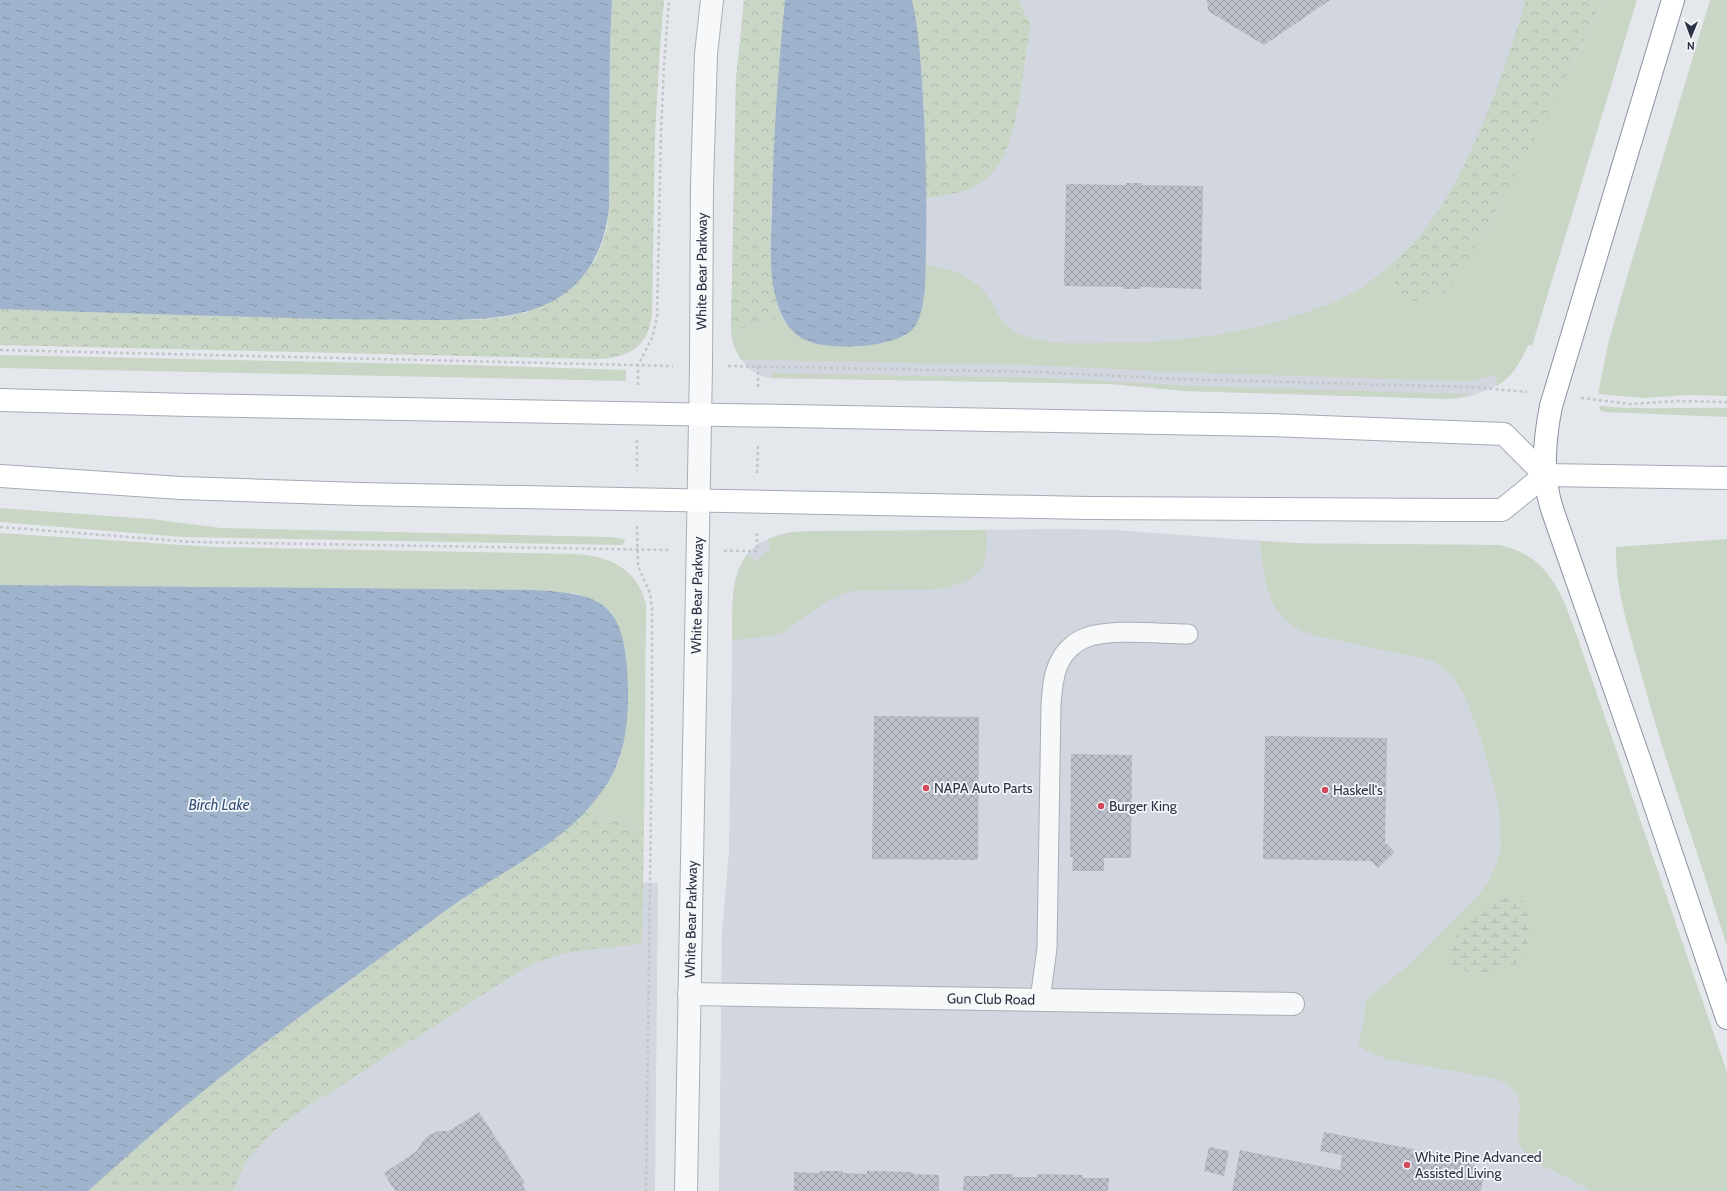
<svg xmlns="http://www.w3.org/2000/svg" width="1727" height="1191" viewBox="0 0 1727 1191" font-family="Cabin,sans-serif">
<defs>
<pattern id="forest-crowns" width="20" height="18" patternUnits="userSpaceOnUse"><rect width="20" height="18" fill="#c9d6c5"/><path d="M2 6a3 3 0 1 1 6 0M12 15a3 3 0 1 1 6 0" fill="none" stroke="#adb8ab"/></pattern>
<pattern id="wetland-marsh" width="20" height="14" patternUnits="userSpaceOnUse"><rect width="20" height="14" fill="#c9d6c5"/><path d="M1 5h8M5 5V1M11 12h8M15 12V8" fill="none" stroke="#adb8ab"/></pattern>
<pattern id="water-ripples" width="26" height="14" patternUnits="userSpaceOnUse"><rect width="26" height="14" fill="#9fb4cc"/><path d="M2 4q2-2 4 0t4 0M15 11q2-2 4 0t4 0" fill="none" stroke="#8293a7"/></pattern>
<pattern id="building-cross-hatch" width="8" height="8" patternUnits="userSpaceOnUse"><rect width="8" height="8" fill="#bbc0ca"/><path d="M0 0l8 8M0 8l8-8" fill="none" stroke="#989da6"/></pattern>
</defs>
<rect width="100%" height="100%" fill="#e4e7ec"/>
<g fill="#d2d6de">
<path d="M 744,0 L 1568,0 L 1524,354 L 1515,370 L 1503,382 L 1492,388 L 1471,396 L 1454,399 L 1185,391 L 1111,384 L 769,378 L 757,374 L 747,367 L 736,351 L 732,340 L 731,327 L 736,79 Z"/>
<path d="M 1063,529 L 1115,530 L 1290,543 L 1494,545 L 1708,1191 L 719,1191 L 722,933 L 729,851 L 733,593 L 735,580 L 739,568 L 747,554 L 758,544 L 778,535 L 792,532 Z"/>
<path d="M 387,878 L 658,883 L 655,1191 L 43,1191 Z"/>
</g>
<g fill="#c9d6c5">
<path d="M 1603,0 L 1637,0 L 1532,346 L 1528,345 C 1521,361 1513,376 1497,386 L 1494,375 L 1470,381 L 1457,381 L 1175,372 L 1033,365 L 741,360 L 734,346 L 731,331 L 759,324 L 781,316 L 788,327 L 834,346 L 852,346 L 884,342 L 925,289 L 925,265 C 949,268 974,275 988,297 C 998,311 1001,326 1018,333 C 1047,346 1073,343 1105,343 C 1175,343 1244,335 1310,311 C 1324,306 1339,301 1352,293 C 1371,283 1388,267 1405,252 L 1396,267 L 1483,235 L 1576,57 Z"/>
<path d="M 1710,0 L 1727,0 L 1727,396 L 1688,395 L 1645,398 L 1598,394 L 1608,344 L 1627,277 Z"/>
<path d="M 0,355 L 469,365 L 626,370 L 626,381 L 0,368 Z"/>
<path d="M 771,373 L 1046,378 L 1194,386 L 1467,394 L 1467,396 L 1449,399 L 1185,391 L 1111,384 L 771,378 Z"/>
<path d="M 1599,406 C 1642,410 1684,407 1727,408 L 1727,417 L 1605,412 L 1600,410 Z"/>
<path d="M 0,508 L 151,519 L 221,528 L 608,537 L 625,539 L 623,545 L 182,537 L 0,522 Z"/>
<path d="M 987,530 L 986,558 L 984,564 L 980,571 L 965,582 L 941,589 L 852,591 L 827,601 L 784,632 L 771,636 L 732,640 C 733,606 729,585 747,554 L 756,561 L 771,548 L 768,539 L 770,538 L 792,532 L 811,531 Z"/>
<path d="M 0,533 L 213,547 L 575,554 C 609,556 637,568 646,604 L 644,828 L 606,817 L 587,809 L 610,779 L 618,764 L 622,748 L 627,712 L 627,667 L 611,612 L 601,604 L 588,598 L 573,593 L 0,585 Z"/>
<path d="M 1727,539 L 1727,946 C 1698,852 1664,760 1639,666 C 1628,626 1615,589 1616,547 Z"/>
<path d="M 1260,541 L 1312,544 L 1500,545 C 1549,556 1562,594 1577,636 L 1727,1072 L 1727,1191 C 1694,1191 1662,1191 1629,1191 C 1619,1191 1602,1191 1592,1191 C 1588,1190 1581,1184 1577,1182 C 1562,1174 1534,1165 1524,1151 C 1504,1122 1542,1095 1493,1078 L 1387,1059 L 1371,1053 L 1358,1045 L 1364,1023 L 1366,1000 L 1407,967 L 1476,898 L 1488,882 L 1498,860 L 1501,848 L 1499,809 L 1493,783 L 1481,739 L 1466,699 L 1452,675 L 1431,660 L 1318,636 C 1267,623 1265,587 1260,541 Z"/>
</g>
<g fill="url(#forest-crowns)">
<path d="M 612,0 L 664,0 L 660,48 L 655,134 L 652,314 C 649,348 627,358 596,359 L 0,345 L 0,309 L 401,320 L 474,320 L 500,318 L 527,312 L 585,274 L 596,258 L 602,243 L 607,228 L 609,209 L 610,47 Z"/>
<path d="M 744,0 L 785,0 C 780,54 777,107 774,161 C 771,210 765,270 781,316 L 759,324 L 731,331 L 736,79 Z"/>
<path d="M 912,0 L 1019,0 L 1023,10 L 1031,24 C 1021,68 1022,151 984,180 C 968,193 946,195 926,198 C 926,132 924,65 912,0 Z"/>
<path d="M 1526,0 L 1603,0 C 1560,92 1513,183 1461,271 C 1455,280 1449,291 1440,296 C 1417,310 1388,297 1396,268 C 1399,255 1411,247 1419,237 C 1431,222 1442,206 1452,189 C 1484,130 1507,64 1526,0 Z"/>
<path d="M 587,809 L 606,817 L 644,828 L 642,944 C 603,948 560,950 525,968 L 296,1114 C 278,1127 259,1143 246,1162 C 241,1171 237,1181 233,1191 L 88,1191 C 124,1158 160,1126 198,1095 C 277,1032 360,974 441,914 C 490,878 544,853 587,809 Z"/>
</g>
<path fill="url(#wetland-marsh)" d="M 1514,896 C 1526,899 1528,908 1529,920 C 1530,933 1529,951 1519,961 C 1502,978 1424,980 1454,938 L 1490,902 L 1496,899 Z"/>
<g fill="url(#water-ripples)">
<path d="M 0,0 L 612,0 L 610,47 L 609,209 C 604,250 587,284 549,303 C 511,321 468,320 427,320 C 393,320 359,319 326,319 C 217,316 109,313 0,309 Z"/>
<path d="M 785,0 L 912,0 C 919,31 921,65 923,97 C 927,161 927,225 925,289 C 923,302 922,318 913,329 C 895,348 831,351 808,341 C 792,335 783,321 778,305 C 768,276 771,242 772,212 C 773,141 778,70 785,0 Z"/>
<path d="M 0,585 L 535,590 C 589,594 619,596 626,657 C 630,697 630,744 610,779 C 573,842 501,870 445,911 C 362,972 277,1031 196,1097 C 159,1127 124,1159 88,1191 L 0,1191 Z"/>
</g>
<g fill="url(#building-cross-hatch)">
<path d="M 1207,0 L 1330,0 L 1264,45 L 1208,11 Z"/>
<path d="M 1126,183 L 1143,183 L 1142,185 L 1203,186 L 1201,289 L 1141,287 L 1141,289 L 1123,289 L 1123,287 L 1064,286 L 1066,184 L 1126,185 Z"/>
<path d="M 874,716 L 979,717 L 978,860 L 872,859 Z"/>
<path d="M 1265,736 L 1387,738 L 1385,842 L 1395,852 L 1378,868 L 1371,861 L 1263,859 Z"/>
<path d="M 1071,754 L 1132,755 L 1131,858 L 1104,858 L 1104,871 L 1072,871 L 1073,857 L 1070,857 Z"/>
<path d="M 479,1112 L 525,1183 L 522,1185 L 526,1191 L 395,1191 L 384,1173 L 417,1151 L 422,1142 L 429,1135 L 439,1131 L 449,1131 Z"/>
<path d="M 1324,1132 L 1475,1161 L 1473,1172 L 1484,1175 L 1481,1191 L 1232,1191 L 1240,1150 L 1340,1170 L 1342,1155 L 1320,1151 Z"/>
<path d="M 1209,1147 L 1229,1151 L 1224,1176 L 1204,1171 Z"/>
<path d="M 820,1171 L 843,1171 L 843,1173 L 867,1174 L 867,1171 L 913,1172 L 913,1174 L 939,1175 L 939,1191 L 794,1191 L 794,1172 L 820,1173 Z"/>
<path d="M 989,1174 L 1013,1174 L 1013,1177 L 1037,1177 L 1037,1174 L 1083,1175 L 1083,1178 L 1109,1178 L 1108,1191 L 963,1191 L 964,1176 L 989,1176 Z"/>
</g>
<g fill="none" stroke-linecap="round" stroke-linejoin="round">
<g stroke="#a9aeb7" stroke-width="21">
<path id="service" d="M 1040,1000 L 1047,948 L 1051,705 C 1052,691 1053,675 1059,663 C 1064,652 1074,642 1085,638 C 1111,628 1159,634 1188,634"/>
</g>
<g stroke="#a9aeb7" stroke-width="24">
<g id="minor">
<path id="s1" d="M 689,994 L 1293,1004"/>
</g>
</g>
<g stroke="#a9aeb7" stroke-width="24">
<g id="tertiary">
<path id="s2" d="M 686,1191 L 701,366 L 702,184 L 706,54 L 712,0"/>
</g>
</g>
<g stroke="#a3abb8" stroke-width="24">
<g id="primary">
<path d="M 0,400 L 190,405 L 1267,425 L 1504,434 L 1545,475"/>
<path d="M 0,476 L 181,488 L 359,494 L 1089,508 L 1450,510 L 1502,510 L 1545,475 L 1727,478"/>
</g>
</g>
<g stroke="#8b94a3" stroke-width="24">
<path id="motorway" d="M 1673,0 L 1551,406 C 1544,442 1541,477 1553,512 L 1641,764 L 1727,1018"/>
</g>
<g stroke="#c2c5cb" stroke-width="2.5" stroke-dasharray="3 3" stroke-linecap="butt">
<path d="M 0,350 L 673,366"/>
<path d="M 728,366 L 1039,372 L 1177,379 L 1472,387 L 1527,392"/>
<path d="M 638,385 L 638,365 L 652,338 L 657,317 L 661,133 L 664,65 L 669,0"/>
<path d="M 758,387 L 758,366"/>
<path d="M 1581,398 L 1631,404 L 1677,401 L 1727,402"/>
<path d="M 637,440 L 637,471"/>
<path d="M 757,473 L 758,444"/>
<path d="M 637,526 L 638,566 L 650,593 L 652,608 L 652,729 L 646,1191"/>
<path d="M 0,527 L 193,542 L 669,550"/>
<path d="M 724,551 L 757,551 L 757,530"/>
</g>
<use href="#service" stroke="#f7f8fa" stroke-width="19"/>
<use href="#minor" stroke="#f7f8fa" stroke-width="22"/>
<use href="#tertiary" stroke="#f7f8fa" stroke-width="22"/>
<use href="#primary" stroke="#fff" stroke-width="22"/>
<use href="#motorway" stroke="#fff" stroke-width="22"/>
</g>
<g fill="#d1495b" stroke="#f4f6f9" stroke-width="1.5">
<circle cx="926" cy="788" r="4"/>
<circle cx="1325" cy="790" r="4"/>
<circle cx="1101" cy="806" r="4"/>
<circle cx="1407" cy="1165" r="4"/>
</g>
<g text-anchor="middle" stroke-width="3.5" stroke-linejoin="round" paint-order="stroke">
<g font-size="14" fill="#2b3445" stroke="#f4f6f9">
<text dy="5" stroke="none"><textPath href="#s2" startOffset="920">White Bear Parkway</textPath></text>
<text dy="5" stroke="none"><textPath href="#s2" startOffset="596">White Bear Parkway</textPath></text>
<text dy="5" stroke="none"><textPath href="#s2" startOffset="272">White Bear Parkway</textPath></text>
<text dy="5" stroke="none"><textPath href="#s1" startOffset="302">Gun Club Road</textPath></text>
</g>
<g font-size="14" fill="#2b3445" stroke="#f4f6f9" text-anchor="start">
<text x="934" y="793">NAPA Auto Parts</text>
<text x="1333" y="795">Haskell's</text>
<text x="1109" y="811">Burger King</text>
<text x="1415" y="1162">White Pine Advanced<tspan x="1415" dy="16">Assisted Living</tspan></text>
</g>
<g font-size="15" font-style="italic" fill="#34527a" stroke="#f4f6f9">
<text x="219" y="810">Birch Lake</text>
</g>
</g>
<g transform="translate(1691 36) rotate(181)" stroke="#f4f6f9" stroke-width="3" paint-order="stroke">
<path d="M0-3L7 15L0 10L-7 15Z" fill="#2b3445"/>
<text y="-6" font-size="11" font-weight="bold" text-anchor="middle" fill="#2b3445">N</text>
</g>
</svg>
